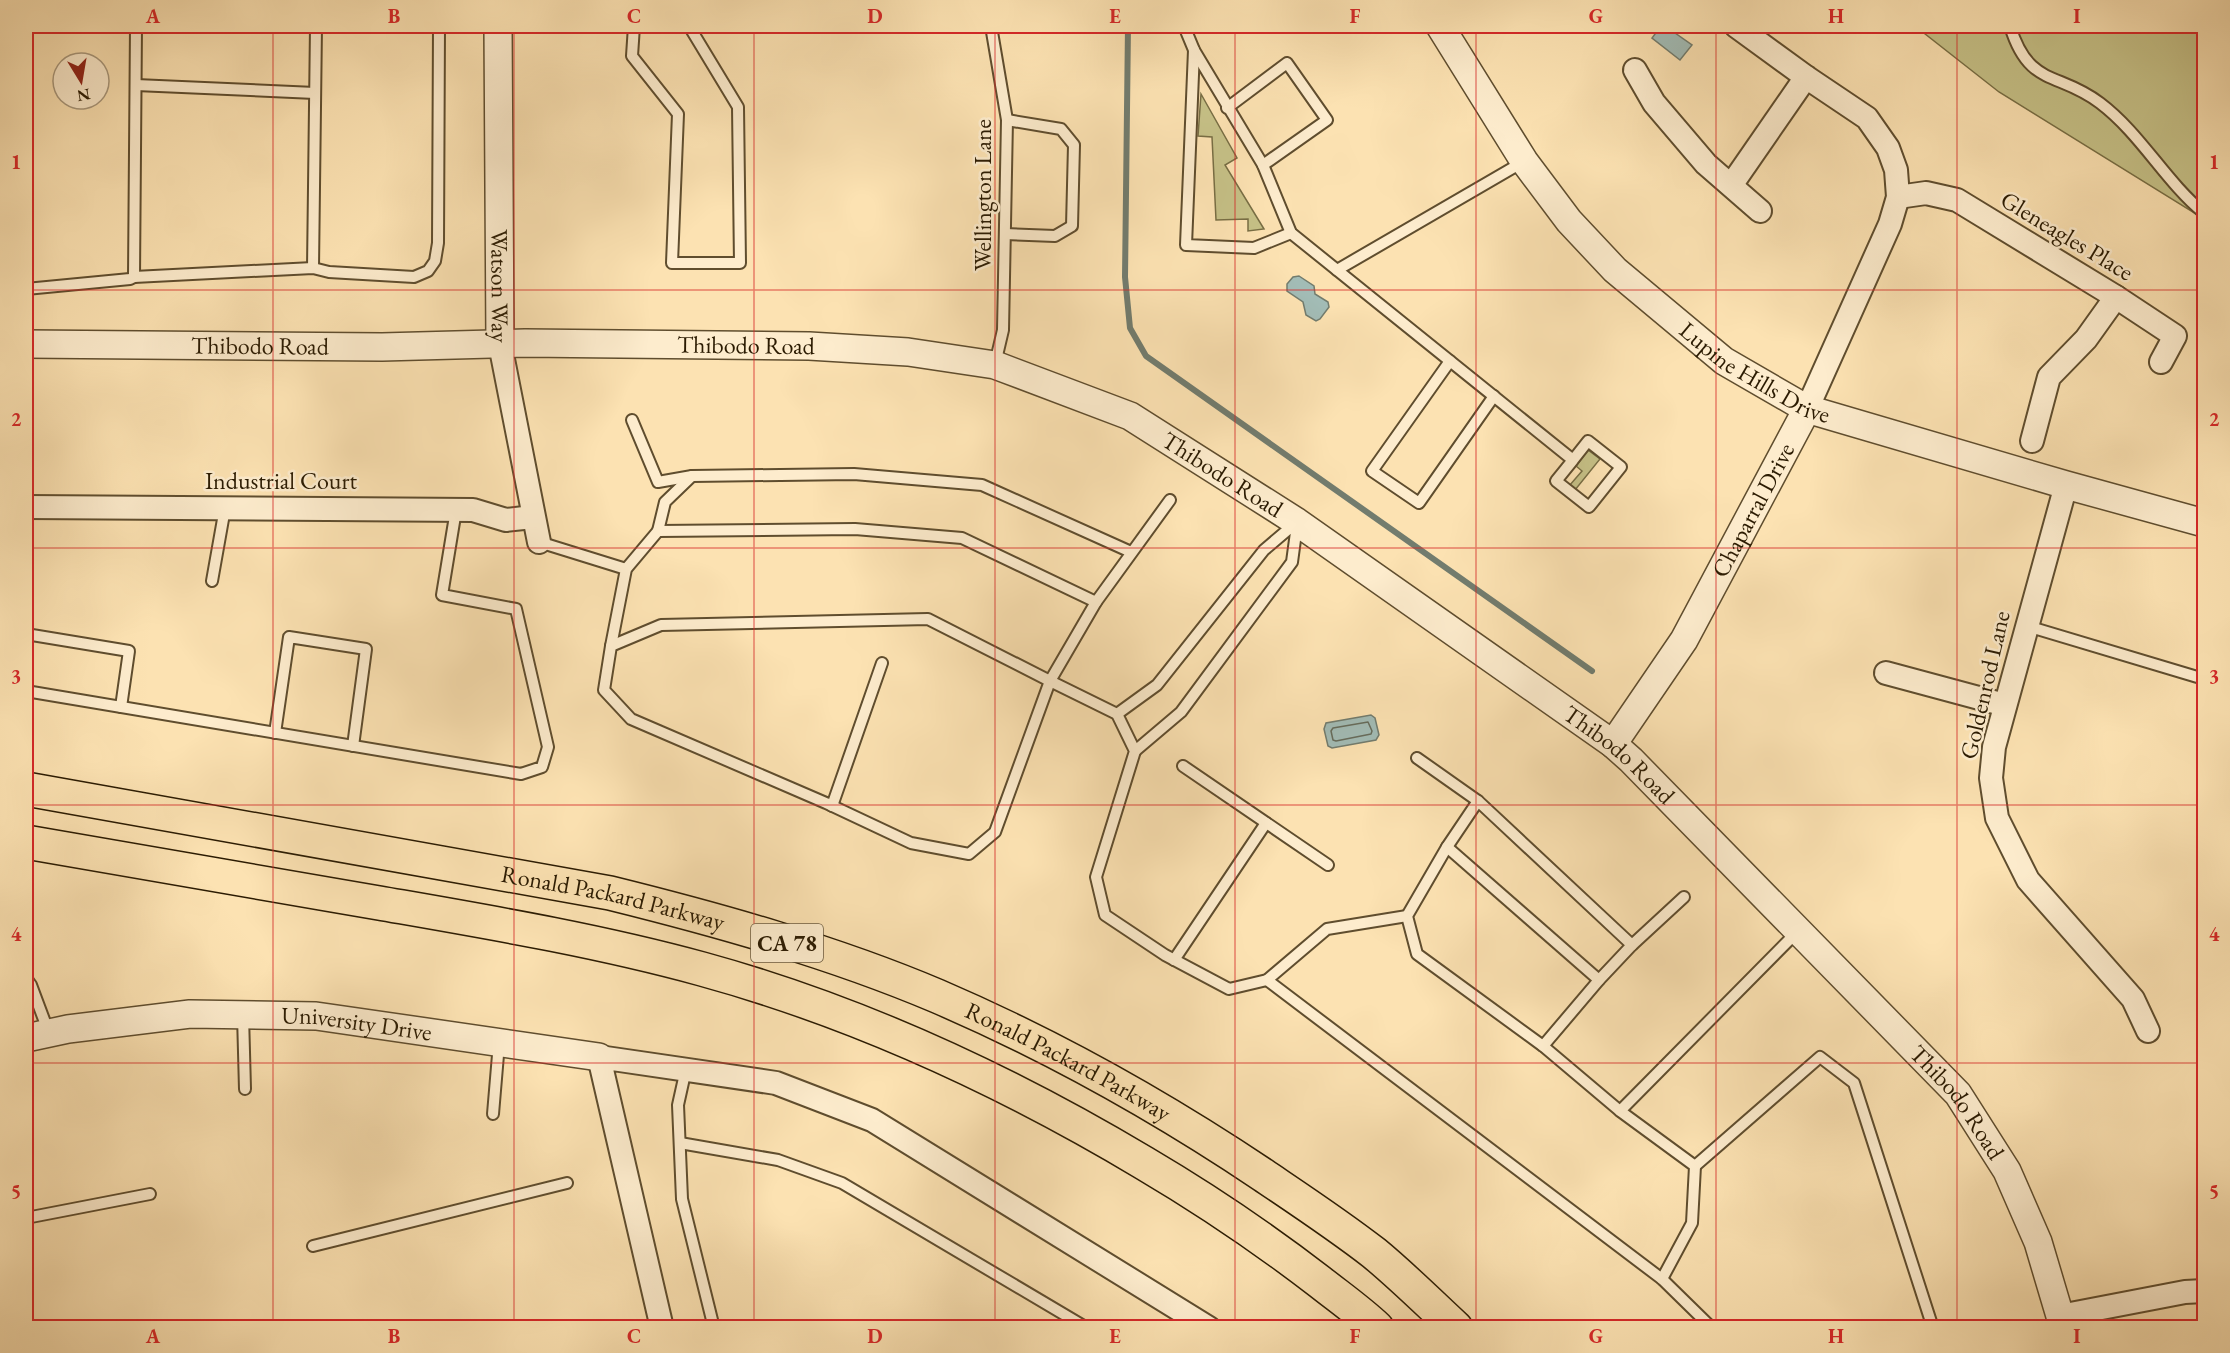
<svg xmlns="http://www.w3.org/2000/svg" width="2230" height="1353" viewBox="0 0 2230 1353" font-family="'EB Garamond',serif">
<rect width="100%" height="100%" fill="#fce2b2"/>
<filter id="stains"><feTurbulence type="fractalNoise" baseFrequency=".00333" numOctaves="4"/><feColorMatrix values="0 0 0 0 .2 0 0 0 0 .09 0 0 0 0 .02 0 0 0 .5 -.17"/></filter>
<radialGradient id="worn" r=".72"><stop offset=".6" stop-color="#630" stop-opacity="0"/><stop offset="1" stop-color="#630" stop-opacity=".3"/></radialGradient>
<g fill="#c6c187" stroke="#786e44" stroke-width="1.5">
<path d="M 1915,26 L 2204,26 L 2204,219 L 1999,92 Z"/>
<path d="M 1201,94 L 1237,158 L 1225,165 L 1264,229 L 1248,231 L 1248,219 L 1216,220 L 1212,137 L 1198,136 Z"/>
<path d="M 1588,450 L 1600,459 L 1575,490 L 1569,486 L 1582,471 L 1576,466 Z"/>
</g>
<g fill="#a2bcb6" stroke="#727c6e" stroke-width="1.5">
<path d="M 1661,26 L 1665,26 L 1692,45 L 1680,60 L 1652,38 Z"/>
<path d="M 1299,276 L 1314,286 L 1315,294 L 1328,302 L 1329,307 L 1320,319 L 1316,321 L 1306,315 L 1303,302 L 1287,291 L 1287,284 L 1293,277 Z"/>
<path d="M 1371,715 L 1375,718 L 1379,735 L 1376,740 L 1332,748 L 1328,746 L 1324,729 L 1326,723 Z"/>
</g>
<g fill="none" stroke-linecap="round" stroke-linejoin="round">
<path stroke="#666c5c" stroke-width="1.5" d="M 1368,722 L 1372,731 L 1371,734 L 1336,741 L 1333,740 L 1331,731 L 1333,728 Z"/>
<path stroke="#727c6e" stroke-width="6" d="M 1128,26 L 1125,277 L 1130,328 L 1146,356 L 1592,671"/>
<g stroke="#5f4d2e" stroke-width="14">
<g id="service">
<path d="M 634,26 L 632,56 L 678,114 L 672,263 L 740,263 L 738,107 L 689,26"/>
<path d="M 991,26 L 1007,120 L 1003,330 L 995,364"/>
<path d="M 1184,26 L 1194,50 L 1263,165 L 1291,233 L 1573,460 L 1588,441 L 1621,467 L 1589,507 L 1556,481 L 1573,460"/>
<path d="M 2010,26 C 2029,88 2058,71 2100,103 C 2141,134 2165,181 2204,213"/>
<path d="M 1194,50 L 1186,245 L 1254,248 L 1291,233"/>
<path d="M 136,85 L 315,93"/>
<path d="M 1227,108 L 1287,63 L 1327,120 L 1263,165"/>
<path d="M 1005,234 L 1055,236 L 1072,226 L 1074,145 L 1061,129 L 1007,120"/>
<path d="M 313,268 L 316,26"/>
<path d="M 1337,270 L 1523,162"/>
<path d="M 134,277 L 313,268 L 329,272 L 414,277 L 428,271 L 435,261 L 438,243 L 439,26"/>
<path d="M 26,289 L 130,279 L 134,277 L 136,26"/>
<path d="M 1450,361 L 1372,471 L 1419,503 L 1494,396"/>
<path d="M 632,420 L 658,482 L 692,476"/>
<path d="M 1170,500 L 1096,602 L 1050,681 L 1117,714 L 1135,751 L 1096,877 L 1105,915 L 1165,955 L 1229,989 L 1267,980 L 1327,929 L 1407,916"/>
<path d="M 658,531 L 665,502 L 692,476 L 854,474 L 982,485 L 1131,552"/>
<path d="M 539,542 L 626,569"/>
<path d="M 212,581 L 225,508"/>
<path d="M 928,619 L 1050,681 L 995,832 L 969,854 L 911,843 L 826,803 L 631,719 L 604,690 L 611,646 L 661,625 Z"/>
<path d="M 2027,626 L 2204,679"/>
<path d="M 26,634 L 129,651 L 121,707"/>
<path d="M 611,646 L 626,569 L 658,531 L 855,529 L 962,538 L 1096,602"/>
<path d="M 26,691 L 521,774 L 542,767 L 548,747 L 516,609 L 442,595 L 456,510"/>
<path d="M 1117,714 L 1157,685 L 1264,550 L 1297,522"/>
<path d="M 275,733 L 289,637 L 366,649 L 353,746"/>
<path d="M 1135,751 L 1181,712 L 1292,562 L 1297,525"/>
<path d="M 1417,758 L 1478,801 L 1632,945"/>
<path d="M 1183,766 L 1328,865"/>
<path d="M 1478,801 L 1447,847 L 1407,916 L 1417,954 L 1543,1046 L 1620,1111 L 1695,1166 L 1692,1223 L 1662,1279"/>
<path d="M 832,806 L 882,663"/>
<path d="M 1447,847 L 1599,980"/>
<path d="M 1174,960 L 1266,823"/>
<path d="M 26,978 L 31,985 L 49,1033"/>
<path d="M 1267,980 L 1662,1279 L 1712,1328"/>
<path d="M 243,1015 L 245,1089"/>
<path d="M 1543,1046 L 1599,980 L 1632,945 L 1684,897"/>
<path d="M 686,1069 L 678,1105 L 682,1199 L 714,1328"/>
<path d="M 1620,1111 L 1797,932"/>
<path d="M 493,1114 L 499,1043"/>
<path d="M 680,1143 L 778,1160 L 842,1183 L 1087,1328"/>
<path d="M 1695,1166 L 1820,1057 L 1854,1083 L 1933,1328"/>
<path d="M 26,1218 L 150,1194"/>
<path d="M 313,1246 L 567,1183"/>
</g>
</g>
<g stroke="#5f4d2e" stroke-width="26">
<g id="minor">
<path d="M 1736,26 L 1806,77 L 1867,118 L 1888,148 L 1896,170 L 1898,197 L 1890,224 L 1807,409"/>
<path d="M 1635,70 L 1654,103 L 1706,164 L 1760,211"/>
<path d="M 1732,184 L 1806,77"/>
<path d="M 1898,197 L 1926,193 L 1957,200 L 2116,297 L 2175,336 L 2161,362"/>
<path d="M 500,344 L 539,542"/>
<path d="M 2032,441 L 2049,377 L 2086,339 L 2116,297"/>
<path d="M 2066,485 L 1994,747 L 1991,778 L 1997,818 L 2028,880 L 2133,999 L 2148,1031"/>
<path d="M 26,507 L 473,510 L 506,520 L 533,517"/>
<path d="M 1886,673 L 2005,705"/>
<path d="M 2060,1316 L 2185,1292 L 2204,1291"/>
<path d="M 662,1328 L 599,1057 L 776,1083 L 872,1120 L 1209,1328"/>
</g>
</g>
<g stroke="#5f4d2e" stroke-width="30">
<g id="tertiary">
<path id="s1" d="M 498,26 L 500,344"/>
<path id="s2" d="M 1440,26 L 1524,161 L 1569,221 L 1615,270 L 1724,361 L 1807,409 L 2066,485 L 2204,523"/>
<path id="s3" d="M 26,344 L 382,347 L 525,343 L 809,346 L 908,352 L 995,365 L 1130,416 L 1297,522 L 1613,744 L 1631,760 L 1958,1094 L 2007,1171 L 2038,1242 L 2060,1316 L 2061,1328"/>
<path id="s4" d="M 1613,744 L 1684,640 L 1807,409"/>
<path id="s5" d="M 26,1038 L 68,1029 L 190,1014 L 316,1016 L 599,1057"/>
</g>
</g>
<g stroke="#2b1b02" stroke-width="36">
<g id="motorway">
<path id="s6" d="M 26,789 L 610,893 C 719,920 833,952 937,996 C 1051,1045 1160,1106 1263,1175 C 1300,1200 1338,1225 1374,1253 C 1402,1276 1429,1303 1456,1328"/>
<path d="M 26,842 C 143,862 261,883 379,903 C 488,922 596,940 702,969 C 859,1012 1005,1080 1144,1163 C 1205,1199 1263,1238 1320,1282 C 1339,1297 1359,1311 1377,1328"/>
</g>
</g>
<use href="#service" stroke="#fdeccd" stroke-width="10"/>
<use href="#minor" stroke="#fdeccd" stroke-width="22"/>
<use href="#tertiary" stroke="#fdeccd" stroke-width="27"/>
<use href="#motorway" stroke="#fce2b2" stroke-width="33"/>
</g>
<path fill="none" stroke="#d62828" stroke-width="1.5" stroke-opacity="0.55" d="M 273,26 L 273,1328M 514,26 L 514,1328M 754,26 L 754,1328M 995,26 L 995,1328M 1235,26 L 1235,1328M 1476,26 L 1476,1328M 1716,26 L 1716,1328M 1957,26 L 1957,1328M 26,290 L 2204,290M 26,548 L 2204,548M 26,805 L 2204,805M 26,1063 L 2204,1063"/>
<g text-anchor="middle" stroke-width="5" stroke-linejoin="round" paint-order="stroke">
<rect fill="#fdeccd" stroke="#6a5a3f" stroke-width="1.5" x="751" y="924" width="72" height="38" rx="4.5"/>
<g font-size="22" font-weight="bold" fill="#2b1b02">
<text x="787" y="951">CA 78</text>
</g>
<g font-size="24" fill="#2b1b02" stroke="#fdeccd">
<text transform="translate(983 195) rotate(-90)" y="8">Wellington Lane</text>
<text transform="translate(2067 236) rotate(31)" y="8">Gleneagles Place</text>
<text dy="8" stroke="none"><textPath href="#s1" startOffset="260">Watson Way</textPath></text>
<text dy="8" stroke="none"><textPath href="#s3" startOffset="234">Thibodo Road</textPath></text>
<text dy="8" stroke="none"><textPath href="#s3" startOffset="720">Thibodo Road</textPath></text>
<text dy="8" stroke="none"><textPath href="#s2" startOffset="476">Lupine Hills Drive</textPath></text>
<text dy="8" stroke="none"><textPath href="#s3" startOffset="1224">Thibodo Road</textPath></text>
<text x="281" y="489">Industrial Court</text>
<text dy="8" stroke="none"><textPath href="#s4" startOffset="273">Chaparral Drive</textPath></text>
<text transform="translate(1985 685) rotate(-77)" y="8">Goldenrod Lane</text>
<text dy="8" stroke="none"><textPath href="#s3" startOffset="1710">Thibodo Road</textPath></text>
<text dy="8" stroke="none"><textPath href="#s6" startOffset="597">Ronald Packard Parkway</textPath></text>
<text dy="8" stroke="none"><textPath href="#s5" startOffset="333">University Drive</textPath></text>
<text dy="8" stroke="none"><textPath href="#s6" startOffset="1083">Ronald Packard Parkway</textPath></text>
<text dy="8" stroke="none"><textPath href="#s3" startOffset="2196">Thibodo Road</textPath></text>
</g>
</g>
<rect width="2230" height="1353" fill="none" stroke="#fce2b2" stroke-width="66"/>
<g transform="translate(81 81) rotate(169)"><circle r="28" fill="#fdeccd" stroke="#a9987c" stroke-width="1.5"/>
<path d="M0-4.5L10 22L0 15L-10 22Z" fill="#8f2418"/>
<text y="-9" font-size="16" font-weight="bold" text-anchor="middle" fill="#2b1b02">N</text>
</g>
<rect x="33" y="33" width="2164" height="1287" fill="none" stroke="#d62828" stroke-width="2"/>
<g font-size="20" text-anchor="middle" font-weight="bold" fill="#d62828">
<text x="153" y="23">A</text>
<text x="394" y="23">B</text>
<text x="634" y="23">C</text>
<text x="875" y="23">D</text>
<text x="1115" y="23">E</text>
<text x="1355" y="23">F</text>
<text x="1596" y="23">G</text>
<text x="1836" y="23">H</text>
<text x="2077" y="23">I</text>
<text x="16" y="169">1</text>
<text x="2214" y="169">1</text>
<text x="16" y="426">2</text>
<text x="2214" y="426">2</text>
<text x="16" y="683">3</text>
<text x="2214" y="683">3</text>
<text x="16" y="941">4</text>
<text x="2214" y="941">4</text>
<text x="16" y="1198">5</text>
<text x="2214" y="1198">5</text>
<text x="153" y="1343">A</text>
<text x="394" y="1343">B</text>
<text x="634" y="1343">C</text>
<text x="875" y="1343">D</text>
<text x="1115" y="1343">E</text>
<text x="1355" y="1343">F</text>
<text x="1596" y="1343">G</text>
<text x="1836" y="1343">H</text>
<text x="2077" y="1343">I</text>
</g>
<rect width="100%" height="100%" filter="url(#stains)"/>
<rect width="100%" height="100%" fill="url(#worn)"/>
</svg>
